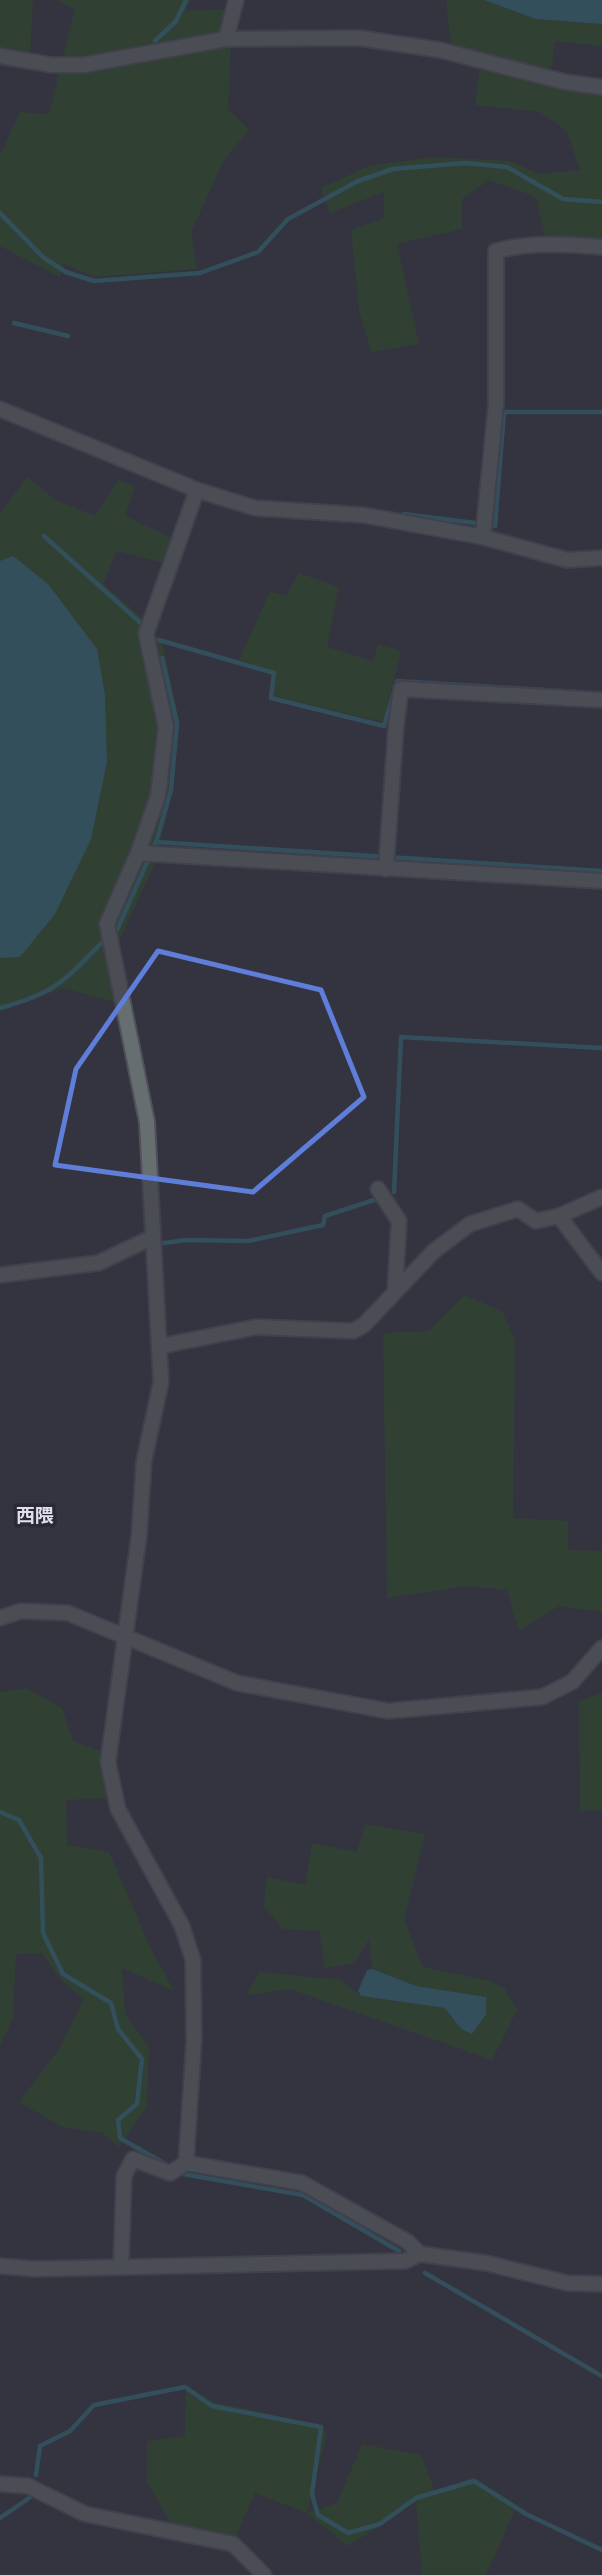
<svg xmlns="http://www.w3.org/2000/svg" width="602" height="2575" viewBox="0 0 602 2575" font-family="'Golos Text','Noto Sans JP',sans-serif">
<rect width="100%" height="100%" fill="#343340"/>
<g fill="#2a5226">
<path d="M 0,0 L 33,0 L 30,52 L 0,48 Z"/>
<path d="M 57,0 L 190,0 L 186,11 L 238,9 L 231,35 L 228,109 L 249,130 L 224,160 L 191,232 L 197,269 L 95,277 L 64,264 L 60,277 L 0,246 L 0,155 L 20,112 L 49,114 L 75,9 Z"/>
<path d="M 446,0 L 483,0 L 536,19 L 602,24 L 602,46 L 555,41 L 551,73 L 602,87 L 602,244 L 546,243 L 536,197 L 489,180 L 462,199 L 462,229 L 397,244 L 419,344 L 371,352 L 359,310 L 351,230 L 384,218 L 384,192 L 330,213 L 321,188 L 369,166 L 433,157 L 510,161 L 539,174 L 580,170 L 567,131 L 540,112 L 475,105 L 481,57 L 451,47 Z"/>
<path d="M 27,477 L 56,500 L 95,516 L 118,480 L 135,486 L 125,516 L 176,540 L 167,564 L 117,551 L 103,584 L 145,620 L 163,645 L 179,721 L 173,789 L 155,862 L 118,944 L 119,1003 L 64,988 L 0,1011 L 0,958 L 20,957 L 91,839 L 107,762 L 105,695 L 13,557 L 0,561 L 0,514 Z"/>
<path d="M 299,573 L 339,587 L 327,647 L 373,661 L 378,644 L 401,651 L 383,722 L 274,696 L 276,672 L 239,660 L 270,591 L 286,596 Z"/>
<path d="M 464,1295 L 502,1311 L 515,1340 L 513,1518 L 568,1521 L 568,1550 L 602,1551 L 602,1612 L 559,1606 L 519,1631 L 507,1590 L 467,1586 L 387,1598 L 383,1333 L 429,1331 Z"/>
<path d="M 27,1688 L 62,1708 L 73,1741 L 103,1752 L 110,1798 L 66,1800 L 67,1845 L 109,1852 L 150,1947 L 174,1991 L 122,1968 L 125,2014 L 149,2047 L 147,2106 L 119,2147 L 103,2133 L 63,2127 L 19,2102 L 59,2049 L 84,1999 L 62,1981 L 42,1953 L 16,1954 L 13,2018 L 0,2046 L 0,1692 Z"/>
<path d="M 602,1693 L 602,1810 L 580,1811 L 579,1701 Z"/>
<path d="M 365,1824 L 425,1834 L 404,1919 L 423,1967 L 490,1981 L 505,1989 L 517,2010 L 492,2060 L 290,1989 L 246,1995 L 260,1972 L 340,1980 L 361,1996 L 445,2008 L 461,2029 L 485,1997 L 416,1986 L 372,1969 L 369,1939 L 354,1963 L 325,1968 L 319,1931 L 283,1929 L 264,1906 L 267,1877 L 305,1885 L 312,1843 L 357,1852 Z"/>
<path d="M 186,2385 L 214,2402 L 324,2426 L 326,2437 L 307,2513 L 337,2503 L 362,2444 L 421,2455 L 435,2492 L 473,2477 L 517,2505 L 486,2575 L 422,2575 L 416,2502 L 348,2546 L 307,2513 L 255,2493 L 234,2540 L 174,2528 L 147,2482 L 147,2441 L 185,2436 Z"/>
</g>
<g fill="#2f727d">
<path d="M 484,0 L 602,0 L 602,24 L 536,19 Z"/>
<path d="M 13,556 L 48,584 L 97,649 L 105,695 L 107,762 L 91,839 L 55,914 L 20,957 L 0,958 L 0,561 Z"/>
<path d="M 372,1969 L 416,1986 L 486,1997 L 486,2014 L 472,2034 L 461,2029 L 445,2008 L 361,1996 L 358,1991 L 367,1970 Z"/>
</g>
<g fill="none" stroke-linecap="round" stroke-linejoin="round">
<g stroke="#2f727d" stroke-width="4.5">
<path d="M 155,41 L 176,21 L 186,0"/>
<path d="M 0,213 L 44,258 L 66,272 L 94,281 L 200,273 L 258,252 L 288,219 L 358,181 L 393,169 L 465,163 L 507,167 L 563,199 L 602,202"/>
<path d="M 14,323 L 68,336"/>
<path d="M 404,514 L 475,523"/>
<path d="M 495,526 L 504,412 L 602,412"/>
<path d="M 44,536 L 144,626"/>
<path d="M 159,640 L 274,673 L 271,698 L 384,726 L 397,681 L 577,692"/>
<path d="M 156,842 L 171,790 L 177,723 L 162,658"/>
<path d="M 117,930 L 156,842 L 602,871"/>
<path d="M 0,1008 C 58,993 67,978 107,937"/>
<path d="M 394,1192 L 401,1037 L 602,1048"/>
<path d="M 164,1243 L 186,1240 L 248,1241 L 323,1225 L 325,1216 L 377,1199"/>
<path d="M 0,1812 L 19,1820 L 41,1858 L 43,1933 L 63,1974 L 111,2003 L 118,2029 L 142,2059 L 137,2104 L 118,2120 L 120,2138 L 169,2166"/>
<path d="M 183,2174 L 303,2195 L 399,2251"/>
<path d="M 425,2273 L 602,2376"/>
<path d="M 36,2475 L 40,2446 L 70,2431 L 94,2405 L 185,2387 L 212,2406 L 321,2427 L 312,2494 L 318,2515 L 348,2533 L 380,2524 L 416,2498 L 474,2481 L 526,2514 L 602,2550"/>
<path d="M 0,2518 L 32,2496"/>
</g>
<g stroke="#51505d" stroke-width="18">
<g id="minor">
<path d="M 226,39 L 236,0"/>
<path d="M 0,56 L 52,65 L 83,65 L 226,39 L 359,38 L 440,50 L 565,82 L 602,87"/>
<path d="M 0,409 L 197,490 L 255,508 L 363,515 L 483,537 L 567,560 L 602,558"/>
<path d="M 483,537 L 496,404 L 496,251 C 529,242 567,244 602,247"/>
<path d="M 138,853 L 602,881"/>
<path d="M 386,869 L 396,726 L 401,689 L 602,700"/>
<path d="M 378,1189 L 399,1221 L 395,1290"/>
<path d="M 559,1216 L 602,1273"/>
<path d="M 0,1275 L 98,1263 L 153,1237"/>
<path d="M 161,1346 L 256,1327 L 353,1331 L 364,1325 L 434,1251 L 470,1224 L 518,1209 L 536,1221 L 559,1216 L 602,1197"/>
<path d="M 0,1618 L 21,1611 L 68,1613 L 237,1683 L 388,1711 L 542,1697 L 572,1682 L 602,1648"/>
<path d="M 186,2163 L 194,2040 L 193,1960 L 182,1926 L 118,1809 L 108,1762 L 139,1536 L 144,1461 L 161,1382 L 147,1122 L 107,924 L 138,853 L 158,796 L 166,727 L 146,634 L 197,490"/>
<path d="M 0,2266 L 35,2269 L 405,2261 L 420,2254 L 486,2263 L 567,2283 L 602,2284"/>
<path d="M 121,2267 L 124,2176 L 133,2159 L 170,2173 L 186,2163 L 302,2183 L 408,2242 L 420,2254"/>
<path d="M 0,2484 L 28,2486 L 85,2514 L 233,2544 L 264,2575"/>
</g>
</g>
<use href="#minor" stroke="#666e70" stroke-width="14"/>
</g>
<path d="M0 0H602V2575H0ZM 158,951 L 321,990 L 364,1097 L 253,1192 L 55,1165 L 76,1069 Z" fill="#343340" fill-opacity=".55" fill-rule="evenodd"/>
<path fill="none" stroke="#5e7eda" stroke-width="5" stroke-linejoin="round" d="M 158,951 L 321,990 L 364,1097 L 253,1192 L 55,1165 L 76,1069 Z"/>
<g text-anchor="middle" stroke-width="7" stroke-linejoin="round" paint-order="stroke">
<g font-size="19" font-weight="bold" fill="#e0dfef" stroke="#2a2935">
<text x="35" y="1522">西隈</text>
</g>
</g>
</svg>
